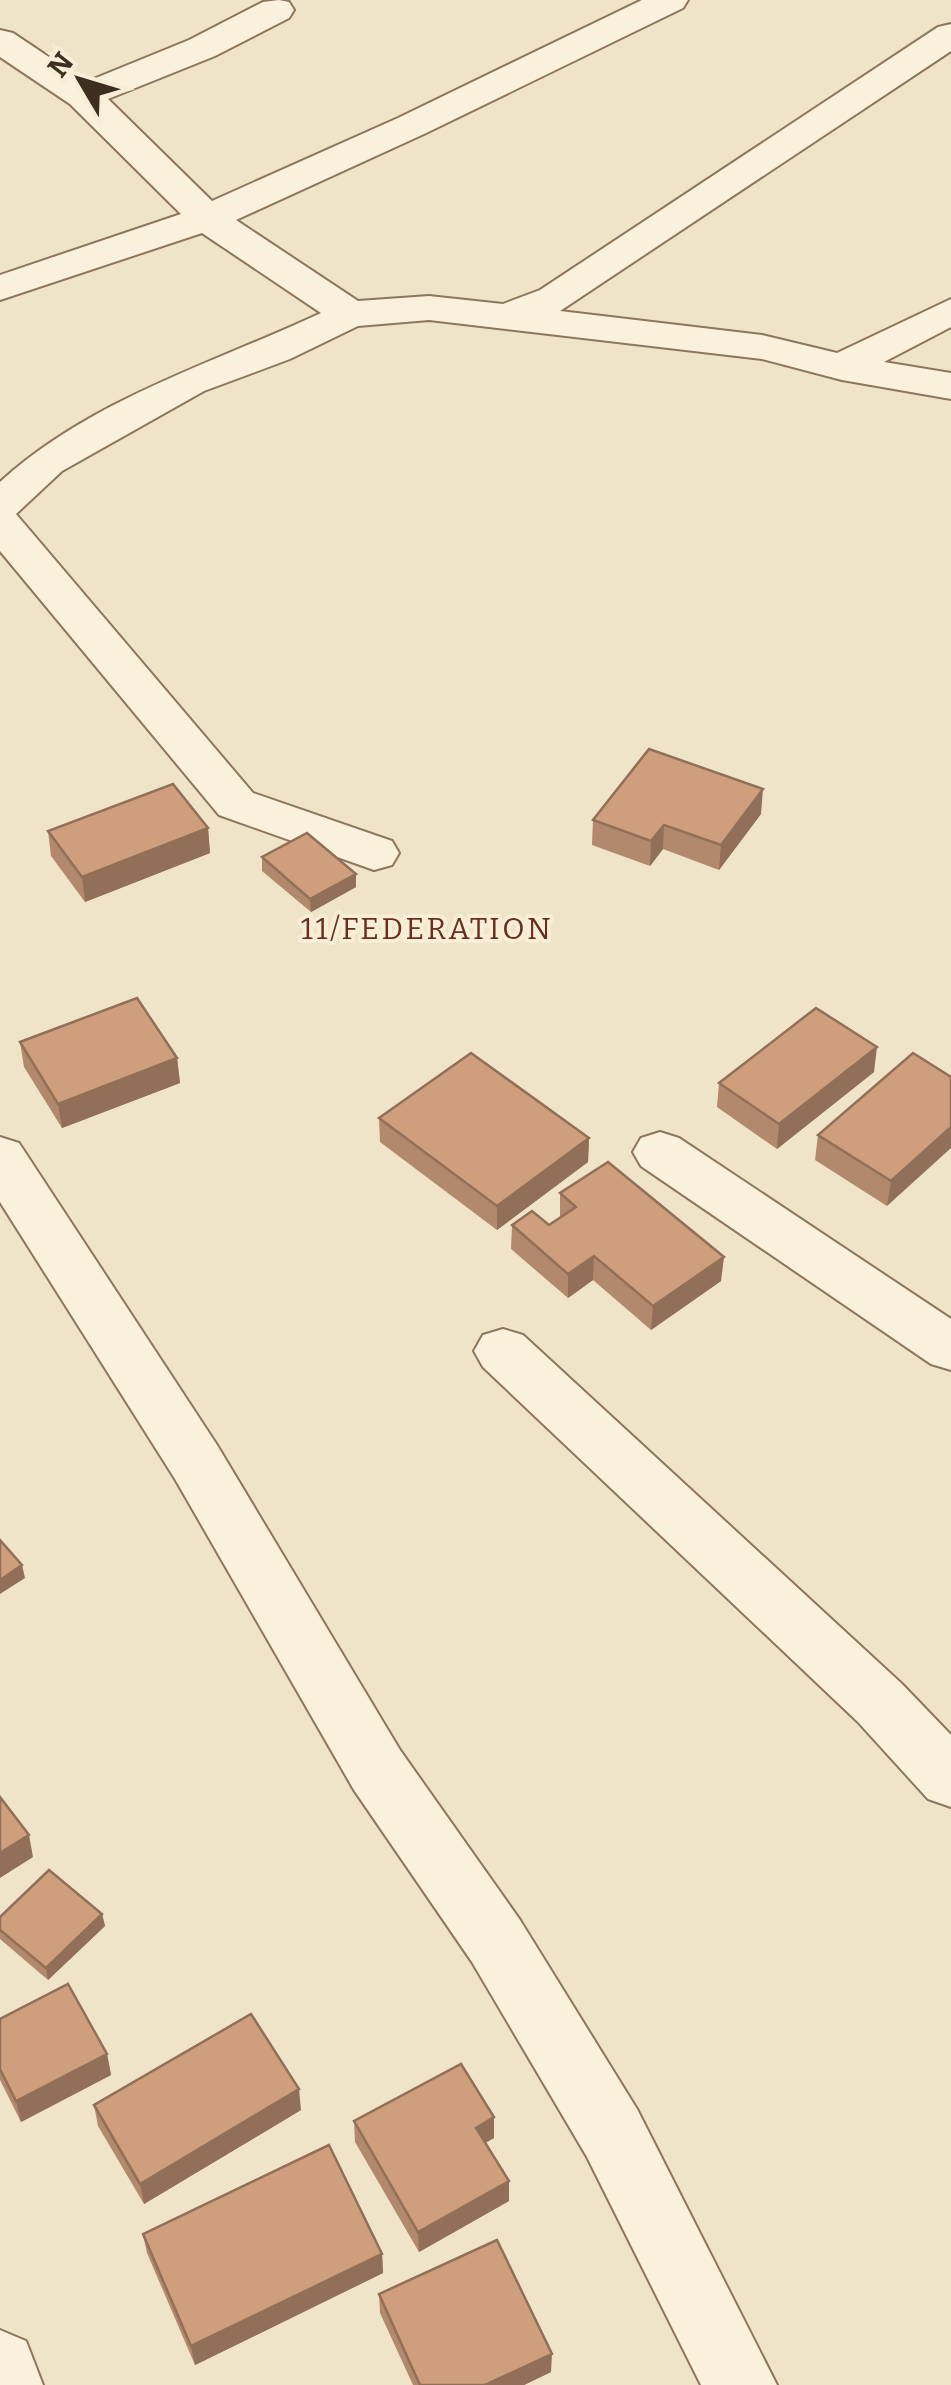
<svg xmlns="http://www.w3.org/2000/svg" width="951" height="2385" viewBox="0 0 951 2385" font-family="Bitter,serif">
<rect width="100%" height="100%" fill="#f0e4c8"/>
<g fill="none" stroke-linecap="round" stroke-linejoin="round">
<g stroke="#8d765c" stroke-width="4">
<g id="minor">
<path d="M 279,0 L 289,2 L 294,10 L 289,18 L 215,56 L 108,99 L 212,201 L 398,118 L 642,0 L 688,0 L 683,8 L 424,134 L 236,220 L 358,301 L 429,296 L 503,304 L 540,290 L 938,27 L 951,24 L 951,51 L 560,311 L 762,335 L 837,353 L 951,299 L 951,327 L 884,362 L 951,373 L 951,399 L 842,380 L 762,359 L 429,320 L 358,326 L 290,359 L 204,391 L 62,471 L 16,514 L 253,793 L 392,841 L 399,853 L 392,865 L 374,870 L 219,815 L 0,551 L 0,482 C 91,399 212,364 321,313 L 202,233 L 0,300 L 0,275 L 181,214 L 70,104 L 0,57 L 0,30 L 13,33 L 86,82 L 189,40 L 263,2 Z"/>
<path d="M 660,1132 L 679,1138 L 951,1319 L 951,1370 L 931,1364 L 641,1166 L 633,1152 L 641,1138 Z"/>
<path d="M 0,1137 L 19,1143 L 217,1445 L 400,1750 L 520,1920 L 637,2109 L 777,2385 L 701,2385 L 587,2157 L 472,1962 L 354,1790 L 175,1479 L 0,1202 Z"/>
<path d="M 503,1329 L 523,1335 L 902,1684 L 951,1735 L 951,1807 L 928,1799 L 858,1722 L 483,1367 L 474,1351 L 483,1335 Z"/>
<path d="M 0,2330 L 26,2341 L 43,2385 L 0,2385 Z"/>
</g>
</g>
<use href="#minor" fill="#faf1dc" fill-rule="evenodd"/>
</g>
<g fill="#b2896c">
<path d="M 761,814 L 719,870 L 663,849 L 650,866 L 592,845 L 593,820 Z"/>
<path d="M 208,828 L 210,853 L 85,902 L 51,856 L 48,831 Z"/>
<path d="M 262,857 L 356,874 L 356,887 L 311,912 L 262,871 Z"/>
<path d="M 20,1042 L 177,1058 L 180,1083 L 62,1128 L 24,1067 Z"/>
<path d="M 874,1072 L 777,1149 L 717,1107 L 719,1083 Z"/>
<path d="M 951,1077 L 887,1206 L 815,1160 L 818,1135 Z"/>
<path d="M 379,1118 L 589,1138 L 588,1162 L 497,1230 L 380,1142 Z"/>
<path d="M 560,1193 L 721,1281 L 651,1330 L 593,1280 L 568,1298 L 511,1249 L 512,1225 L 549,1225 L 560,1218 Z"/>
<path d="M 102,1914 L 105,1926 L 48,1980 L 0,1939 L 0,1917 Z"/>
<path d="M 0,2019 L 107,2054 L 111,2075 L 21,2122 L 0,2080 Z"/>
<path d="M 94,2105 L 301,2110 L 144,2204 L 98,2126 Z"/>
<path d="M 354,2121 L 494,2138 L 485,2143 L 509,2181 L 509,2201 L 419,2252 L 355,2142 Z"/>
<path d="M 143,2234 L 382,2254 L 383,2273 L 195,2365 L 147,2253 Z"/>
<path d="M 379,2294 L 551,2372 L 524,2385 L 413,2385 L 380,2313 Z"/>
</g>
<g fill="#916f58">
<path d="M 763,789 L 761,814 L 719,870 L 721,845 Z"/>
<path d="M 664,825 L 663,849 L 650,866 L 651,841 Z"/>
<path d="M 208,828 L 210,853 L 85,902 L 82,877 Z"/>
<path d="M 356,874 L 356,887 L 311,912 L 310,899 Z"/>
<path d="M 877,1047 L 874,1072 L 777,1149 L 779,1124 Z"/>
<path d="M 177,1058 L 180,1083 L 62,1128 L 58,1104 Z"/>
<path d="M 951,1127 L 951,1148 L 887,1206 L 891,1181 Z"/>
<path d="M 589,1138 L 588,1162 L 497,1230 L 497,1206 Z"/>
<path d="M 594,1256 L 593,1280 L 568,1298 L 568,1274 Z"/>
<path d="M 724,1257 L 721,1281 L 651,1330 L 653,1306 Z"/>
<path d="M 22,1565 L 25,1578 L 0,1594 L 0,1580 Z"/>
<path d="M 29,1835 L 33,1857 L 0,1878 L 0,1853 Z"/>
<path d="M 102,1914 L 105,1926 L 48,1980 L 46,1968 Z"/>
<path d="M 107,2054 L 111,2075 L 21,2122 L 16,2101 Z"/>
<path d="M 299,2089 L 301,2110 L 144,2204 L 140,2184 Z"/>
<path d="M 494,2117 L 494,2138 L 476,2148 L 476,2128 Z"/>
<path d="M 509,2181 L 509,2201 L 419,2252 L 418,2232 Z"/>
<path d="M 382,2254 L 383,2273 L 195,2365 L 191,2346 Z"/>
<path d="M 552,2354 L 551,2372 L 524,2385 L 485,2385 Z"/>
</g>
<g fill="#cf9f7d" stroke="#916f58" stroke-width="2.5">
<path d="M 649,749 L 763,789 L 721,845 L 664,825 L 651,841 L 593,820 Z"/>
<path d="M 173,784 L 208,828 L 82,877 L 48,831 Z"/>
<path d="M 307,833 L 356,874 L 310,899 L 262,857 Z"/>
<path d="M 137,998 L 177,1058 L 58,1104 L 20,1042 Z"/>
<path d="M 816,1008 L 877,1047 L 779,1124 L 719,1083 Z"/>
<path d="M 471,1053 L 589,1138 L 497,1206 L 379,1118 Z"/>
<path d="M 913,1053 L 951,1077 L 951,1127 L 891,1181 L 818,1135 Z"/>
<path d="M 608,1162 L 724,1257 L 653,1306 L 594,1256 L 568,1274 L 512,1225 L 532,1211 L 549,1225 L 576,1207 L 560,1193 Z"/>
<path d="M 0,1540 L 22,1565 L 0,1580 Z"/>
<path d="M 0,1797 L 29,1835 L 0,1853 Z"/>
<path d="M 49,1870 L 102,1914 L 46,1968 L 0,1930 L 0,1917 Z"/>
<path d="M 68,1984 L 107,2054 L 16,2101 L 0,2069 L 0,2019 Z"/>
<path d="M 251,2014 L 299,2089 L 140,2184 L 94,2105 Z"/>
<path d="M 461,2064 L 494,2117 L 476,2128 L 509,2181 L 418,2232 L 354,2121 Z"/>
<path d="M 329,2145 L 382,2254 L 191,2346 L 143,2234 Z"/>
<path d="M 497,2240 L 552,2354 L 485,2385 L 420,2385 L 379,2294 Z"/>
</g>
<g text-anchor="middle" stroke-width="8" stroke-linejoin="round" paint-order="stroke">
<g font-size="30" letter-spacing="2.5" fill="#6b2e1e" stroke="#f7eed8">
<text x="427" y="939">11/FEDERATION</text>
</g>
</g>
<g transform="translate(80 80) rotate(308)" stroke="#f7eed8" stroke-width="8" paint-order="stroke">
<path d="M0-8L18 38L0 25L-18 38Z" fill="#3d2e20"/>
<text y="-15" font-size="28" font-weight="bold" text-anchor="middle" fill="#3d2e20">N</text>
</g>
</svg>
